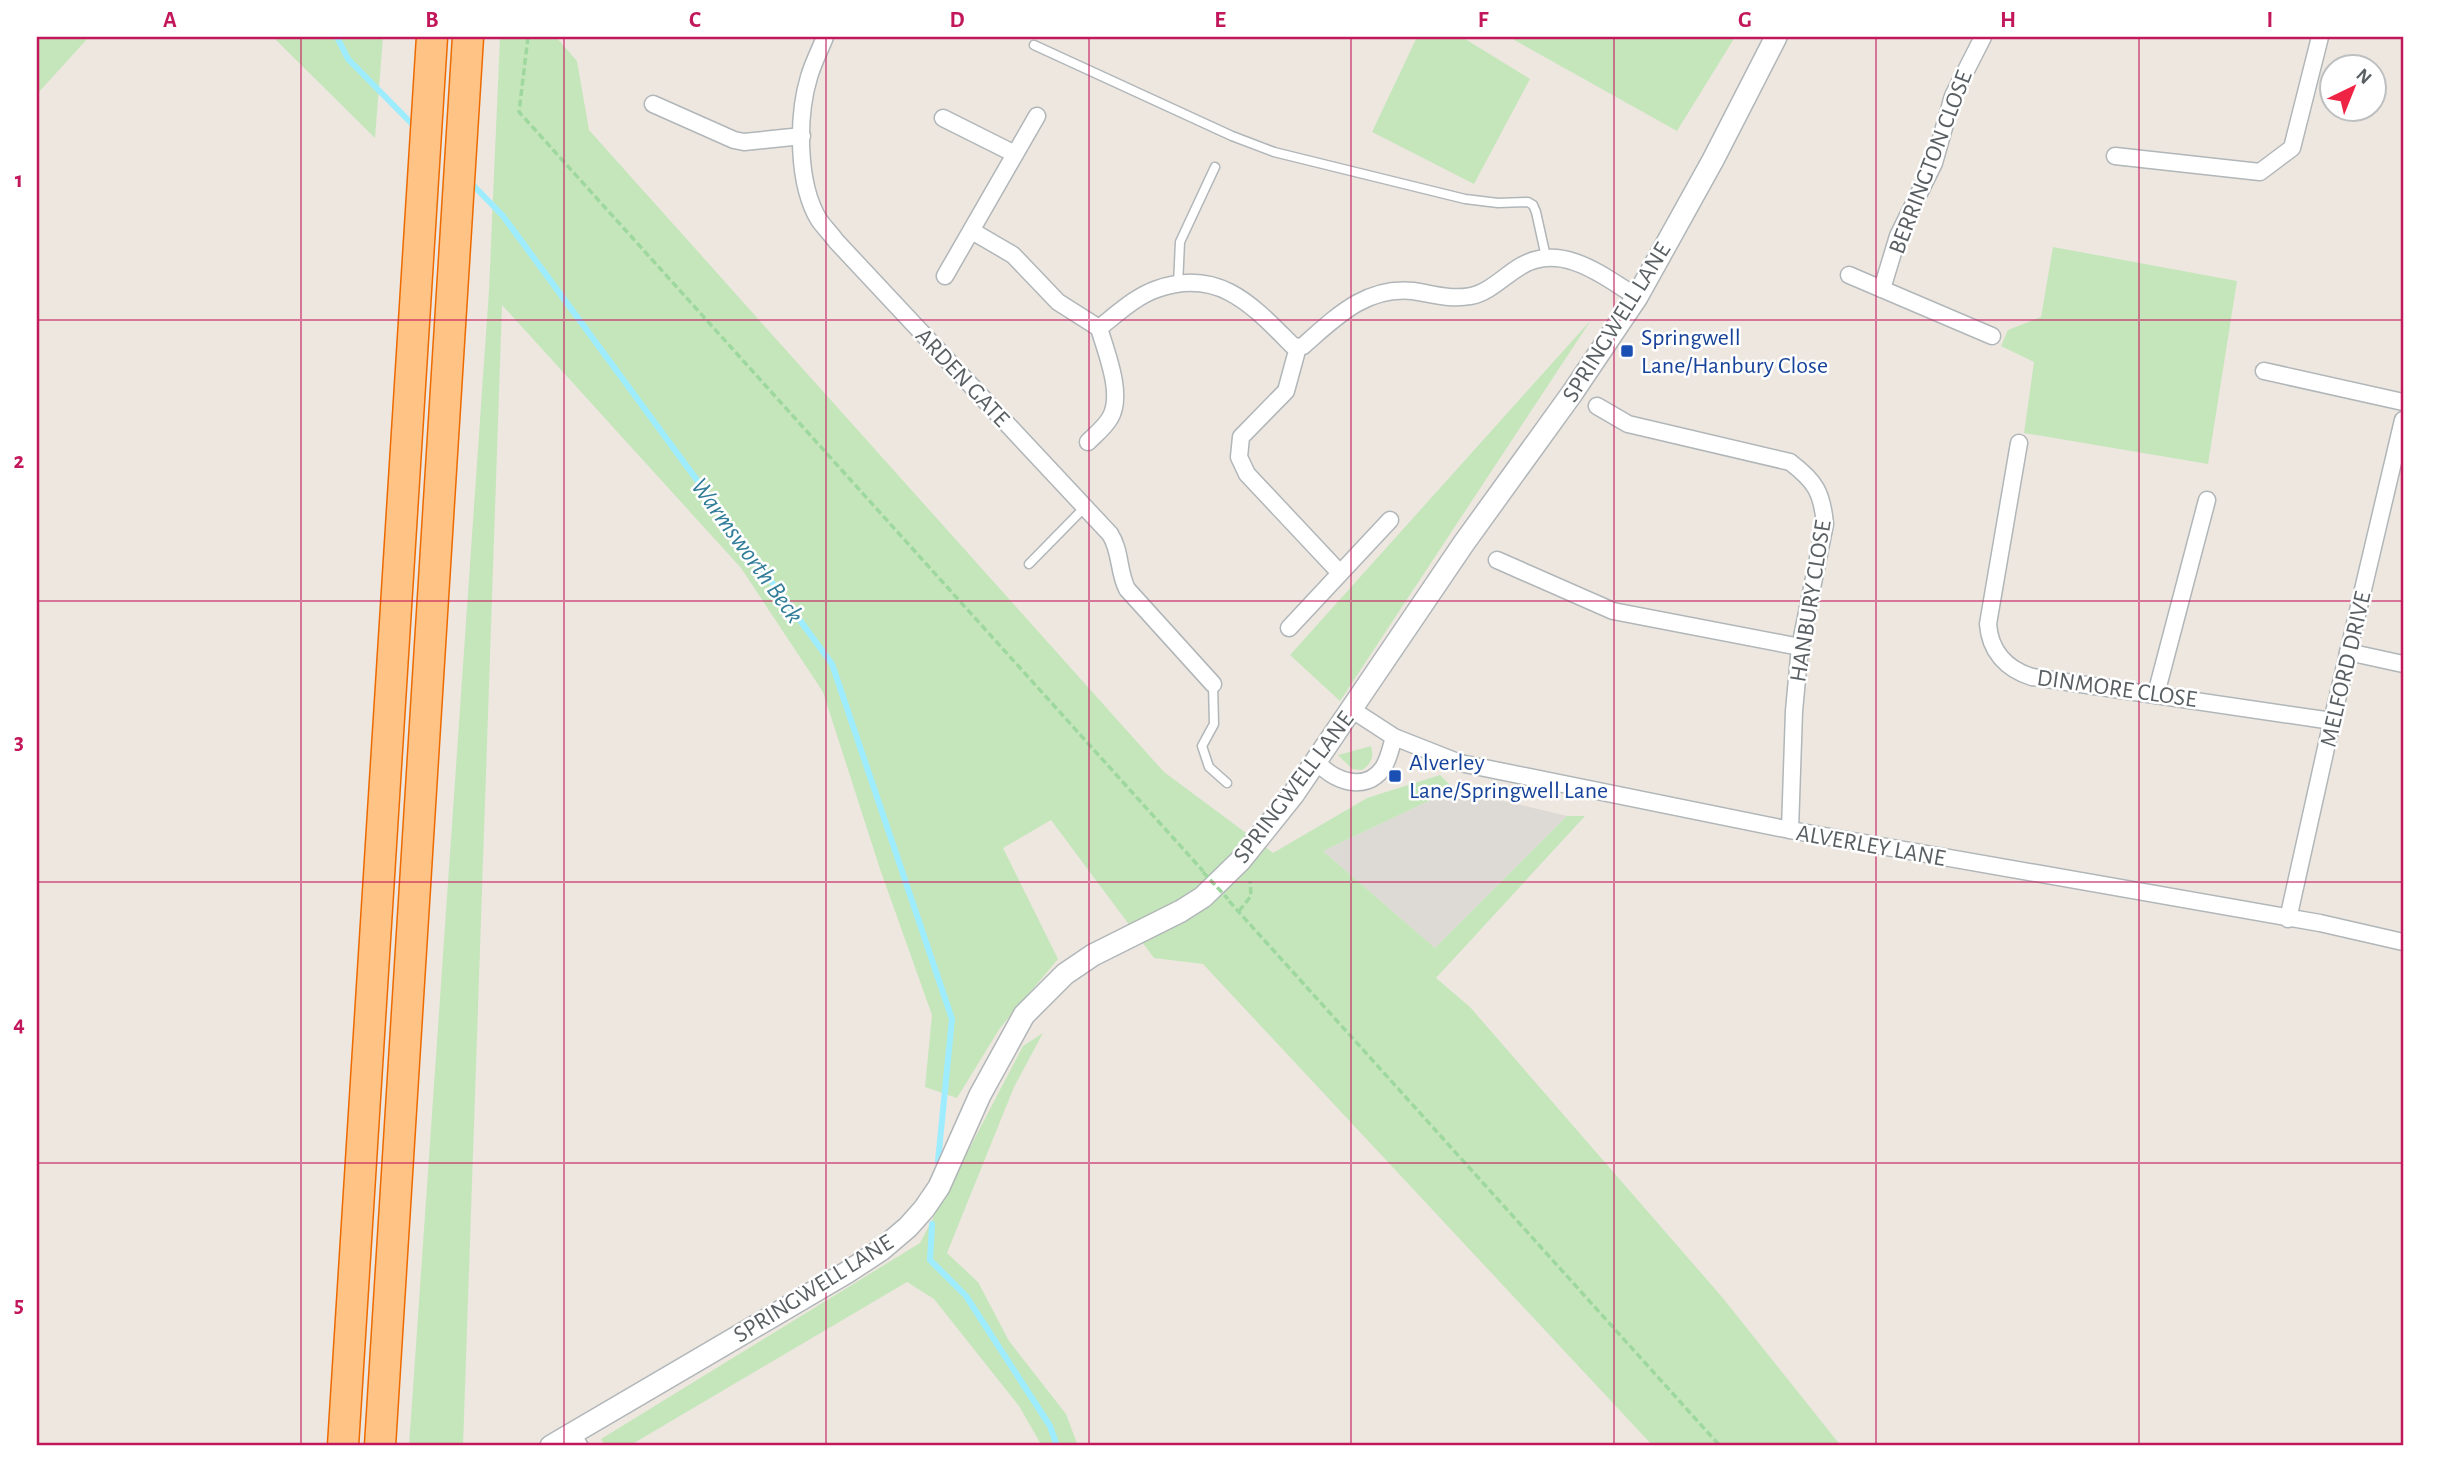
<svg xmlns="http://www.w3.org/2000/svg" width="2440" height="1483" viewBox="0 0 2440 1483" font-family="'Alegreya Sans',sans-serif">
<rect width="100%" height="100%" fill="#ede7e0"/>
<path fill="#ddd9d5" d="M 1454,789 L 1567,816 L 1435,948 L 1323,851 Z"/>
<g fill="#c5e6bb">
<path d="M 37,37 L 89,37 L 37,94 Z"/>
<path d="M 273,37 L 383,37 L 375,138 Z"/>
<path d="M 500,37 L 556,37 L 577,61 L 589,130 L 1164,772 L 1273,853 L 1367,798 L 1440,775 L 1454,789 L 1323,851 L 1435,948 L 1567,816 L 1585,816 L 1436,978 L 1470,1007 L 1722,1297 L 1841,1446 L 1653,1446 L 1203,964 L 1154,958 L 1051,820 L 1003,848 L 1058,959 L 1000,1028 L 957,1098 L 925,1087 L 932,1015 L 880,869 L 823,692 L 741,568 L 502,305 L 463,1446 L 409,1446 L 489,290 Z"/>
<path d="M 1417,37 L 1462,37 L 1530,79 L 1474,184 L 1372,132 Z"/>
<path d="M 1509,37 L 1735,37 L 1677,131 Z"/>
<path d="M 2053,247 L 2237,281 L 2208,464 L 2024,433 L 2034,362 L 2001,346 L 2008,330 L 2041,317 Z"/>
<path d="M 1591,320 L 1340,701 L 1290,655 Z"/>
<path d="M 1371,746 C 1374,757 1372,763 1362,770 L 1352,769 L 1338,755 Z"/>
<path d="M 1043,1033 L 1014,1087 L 947,1253 L 978,1282 L 1009,1341 L 1066,1414 L 1078,1446 L 1042,1446 L 1019,1406 L 934,1299 L 907,1282 L 629,1446 L 605,1446 L 601,1439 L 920,1243 L 1023,1046 Z"/>
</g>
<g fill="none" stroke-linecap="round" stroke-linejoin="round">
<g stroke="#9eecff" stroke-width="6">
<path d="M 337,37 L 348,59 L 418,130"/>
<path d="M 470,182 L 503,216 L 832,664 L 952,1019 L 938,1161"/>
<path d="M 932,1224 L 930,1260 L 966,1296 L 1050,1426 L 1057,1446"/>
</g>
<g stroke="#b1b6b9" stroke-width="11">
<g id="service">
<path d="M 1034,45 L 1232,136 L 1274,152 L 1465,199 L 1498,203 L 1528,202 L 1533,205 L 1536,212 L 1546,257"/>
<path d="M 1178,285 L 1180,242 L 1215,167"/>
<path d="M 1029,564 L 1085,507"/>
<path d="M 1213,684 L 1214,724 L 1202,746 L 1209,767 L 1227,783"/>
<path d="M 576,1432 L 584,1446"/>
</g>
</g>
<g stroke="#b1b6b9" stroke-width="19">
<g id="minor">
<path d="M 825,37 C 820,50 813,63 809,77 C 797,117 797,184 819,220 C 824,227 831,234 836,241 L 1110,534 C 1121,551 1118,571 1127,589 L 1213,684"/>
<path d="M 653,104 L 734,140 L 744,142 L 802,136"/>
<path d="M 943,118 L 1015,154"/>
<path d="M 2115,156 L 2260,172 L 2292,148 L 2320,37"/>
<path d="M 972,231 L 1013,255 L 1058,302 L 1099,328 C 1106,352 1124,395 1110,418 C 1105,427 1095,435 1088,442"/>
<path d="M 1849,275 L 1992,336"/>
<path d="M 945,276 L 1037,116"/>
<path d="M 1882,289 L 1898,236 L 1934,163 L 1953,96 L 1983,37"/>
<path d="M 1099,328 C 1117,314 1136,296 1157,289 C 1219,267 1253,306 1292,345 L 1298,347 L 1303,346 C 1336,317 1366,286 1413,291 C 1433,294 1450,300 1471,296 C 1490,292 1504,276 1521,266 C 1562,242 1603,276 1637,297"/>
<path d="M 1298,347 L 1286,391 L 1241,437 L 1239,457 L 1247,474 L 1340,573"/>
<path d="M 2264,371 L 2403,402"/>
<path d="M 1597,406 L 1628,424 L 1790,462 C 1815,481 1822,492 1825,524 L 1800,647 L 1794,711 L 1790,830"/>
<path d="M 2019,443 L 1988,624 C 1990,651 2006,669 2032,677 L 2332,721"/>
<path d="M 1497,560 L 1613,611 L 1800,647"/>
<path d="M 1289,628 L 1390,520"/>
<path d="M 2348,652 L 2403,664"/>
<path d="M 2156,694 L 2207,500"/>
<path d="M 1351,709 L 1394,737 L 1460,763 L 1790,830 L 2320,923 L 2403,942"/>
<path d="M 1316,761 C 1332,780 1365,794 1383,768 C 1389,759 1391,747 1394,737"/>
<path d="M 2288,919 L 2332,721 L 2403,420"/>
</g>
</g>
<g stroke="#b1b6b9" stroke-width="24">
<path id="tertiary" d="M 551,1446 L 846,1273 L 881,1250 L 908,1227 L 924,1209 L 939,1187 L 980,1095 L 1024,1015 L 1065,974 L 1093,955 L 1181,911 L 1203,897 L 1240,861 L 1293,795 L 1464,543 L 1573,392 L 1637,297 L 1713,160 L 1776,37"/>
</g>
<g stroke="#ed6a00" stroke-width="33">
<g id="motorway">
<path d="M 343,1446 L 432,37"/>
<path d="M 380,1446 L 468,37"/>
</g>
</g>
<g stroke="#9ed89f" stroke-width="3.5" stroke-dasharray="7 3.5" stroke-linecap="butt">
<path d="M 528,37 L 519,112 L 1203,871"/>
<path d="M 1229,901 L 1720,1446"/>
<path d="M 1239,911 L 1251,896 L 1250,881"/>
</g>
<use href="#service" stroke="#fff" stroke-width="8"/>
<use href="#minor" stroke="#fff" stroke-width="16"/>
<use href="#tertiary" stroke="#fff" stroke-width="21"/>
<use href="#motorway" stroke="#ffc385" stroke-width="30"/>
<path stroke="#9ed89f" stroke-width="3.5" stroke-dasharray="7 3.5" stroke-linecap="butt" d="M 1203,872 L 1228,899"/>
</g>
<path fill="none" stroke="#c2185b" stroke-width="2" stroke-opacity="0.55" d="M 301,37 L 301,1446M 564,37 L 564,1446M 826,37 L 826,1446M 1089,37 L 1089,1446M 1351,37 L 1351,1446M 1614,37 L 1614,1446M 1876,37 L 1876,1446M 2139,37 L 2139,1446M 37,320 L 2403,320M 37,601 L 2403,601M 37,882 L 2403,882M 37,1163 L 2403,1163"/>
<g fill="#1a4fb4" stroke="#fff" stroke-width="2.5">
<rect x="1620" y="344" width="14" height="14" rx="3.5"/>
<rect x="1388" y="769" width="14" height="14" rx="3.5"/>
</g>
<g text-anchor="middle" stroke-width="5" stroke-linejoin="round" paint-order="stroke">
<g font-size="24" fill="#595f62" stroke="#fff">
<text transform="translate(1930 162) rotate(-69)" y="8">BERRINGTON CLOSE</text>
<text transform="translate(1616 322) rotate(-58)" y="8">SPRINGWELL LANE</text>
<text transform="translate(963 377) rotate(47)" y="8">ARDEN GATE</text>
<text transform="translate(1810 601) rotate(-81)" y="8">HANBURY CLOSE</text>
<text transform="translate(2345 669) rotate(-77)" y="8">MELFORD DRIVE</text>
<text transform="translate(2117 688) rotate(8)" y="8">DINMORE CLOSE</text>
<text transform="translate(1293 787) rotate(-53)" y="8">SPRINGWELL LANE</text>
<text transform="translate(1871 845) rotate(10)" y="8">ALVERLEY LANE</text>
<text transform="translate(813 1288) rotate(-32)" y="8">SPRINGWELL LANE</text>
</g>
<g font-size="24" fill="#164399" stroke="#fff" text-anchor="start">
<text x="1641" y="345">Springwell<tspan x="1641" dy="28">Lane/Hanbury Close</tspan></text>
<text x="1409" y="770">Alverley<tspan x="1409" dy="28">Lane/Springwell Lane</tspan></text>
</g>
<g font-size="26" font-style="italic" fill="#327d99" stroke="#fff">
<text transform="translate(748 550) rotate(54)" y="9">Warmsworth Beck</text>
</g>
</g>
<rect width="2440" height="1483" fill="none" stroke="#ffffff" stroke-width="77"/>
<g transform="translate(2353 88) rotate(43)"><circle r="33" fill="#ffffff" stroke="#bdbfc0" stroke-width="2"/>
<path d="M0-5L12 26L0 18L-12 26Z" fill="#ef2444"/>
<text y="-10" font-size="19" font-weight="bold" text-anchor="middle" fill="#595f62">N</text>
</g>
<rect x="38" y="38" width="2364" height="1406" fill="none" stroke="#c2185b" stroke-width="2.5"/>
<g font-size="23" text-anchor="middle" font-weight="bold" fill="#c2185b">
<text x="170" y="27">A</text>
<text x="432" y="27">B</text>
<text x="695" y="27">C</text>
<text x="957" y="27">D</text>
<text x="1220" y="27">E</text>
<text x="1483" y="27">F</text>
<text x="1745" y="27">G</text>
<text x="2008" y="27">H</text>
<text x="2270" y="27">I</text>
<text x="19" y="187">1</text>
<text x="19" y="468">2</text>
<text x="19" y="749">3</text>
<text x="19" y="1031">4</text>
<text x="19" y="1312">5</text>
</g>
</svg>
